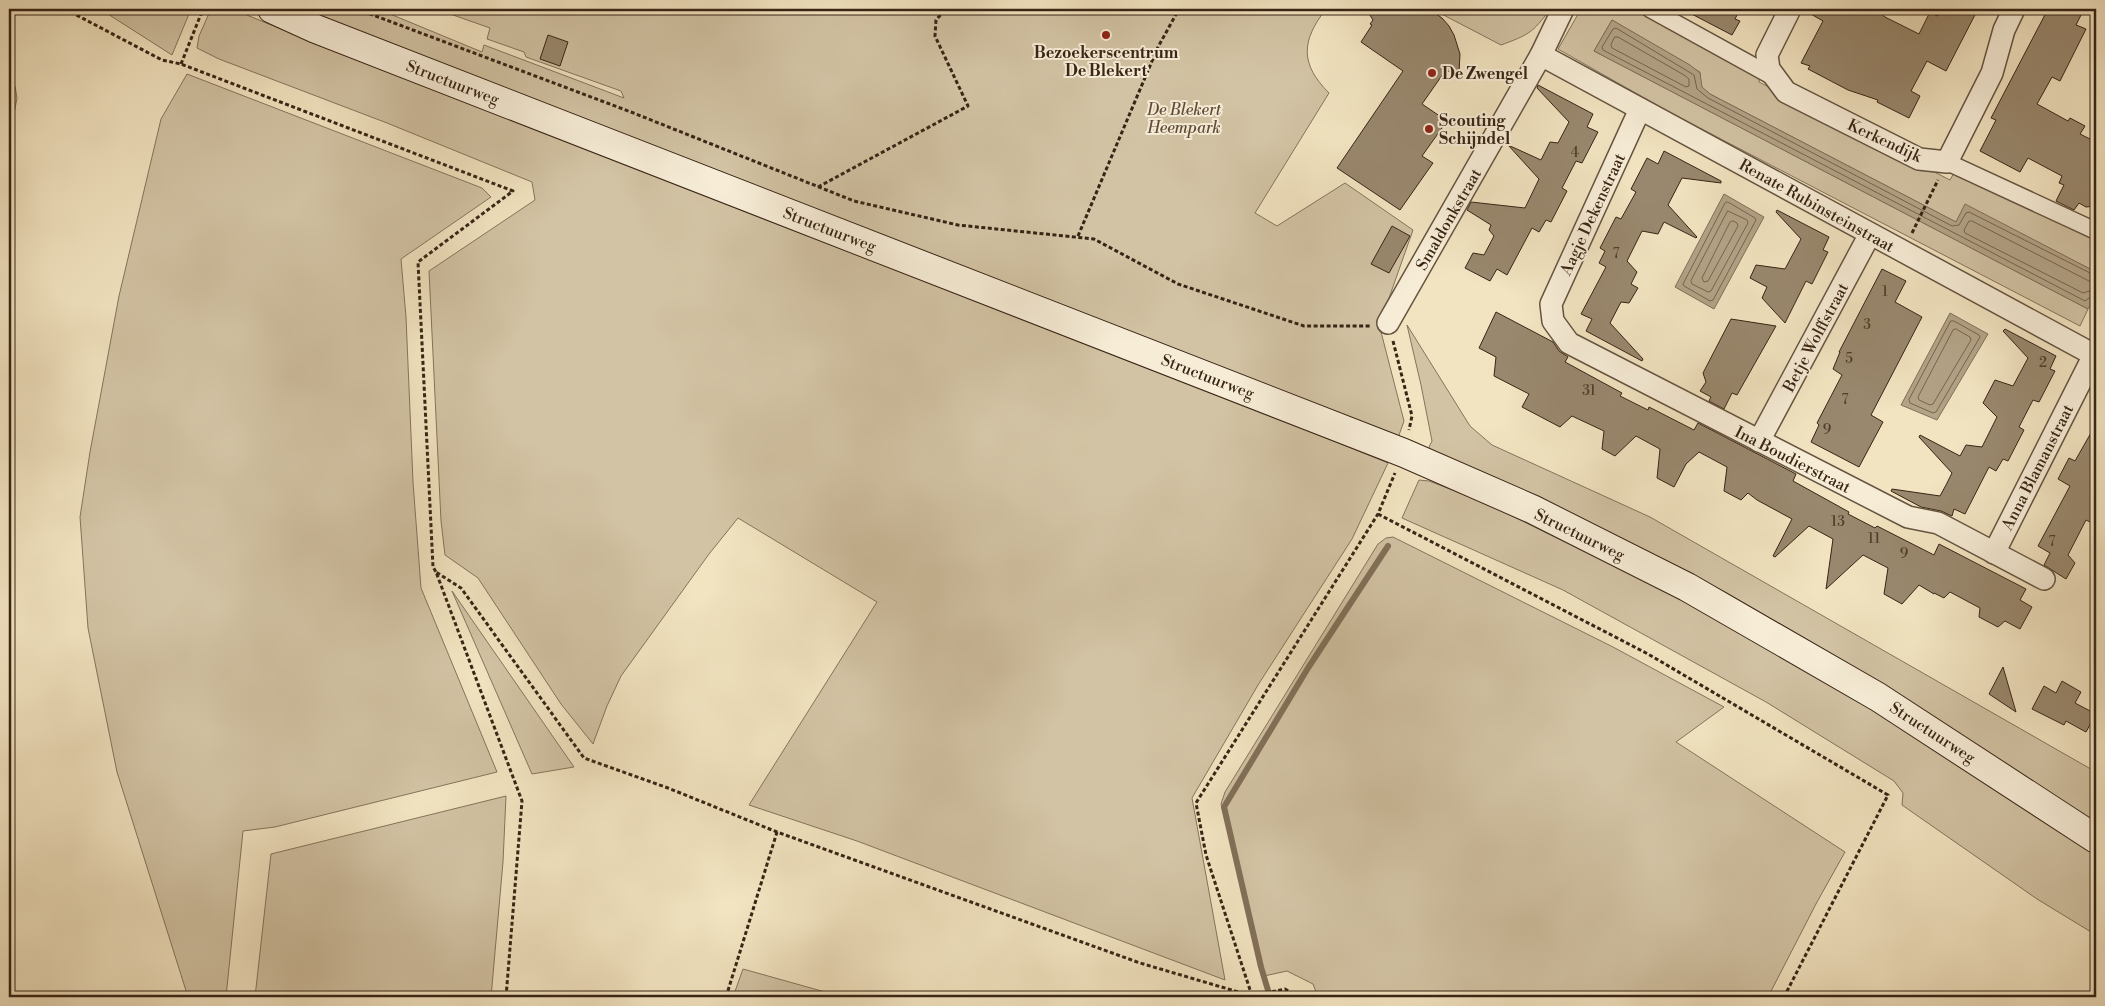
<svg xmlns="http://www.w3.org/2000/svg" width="2105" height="1006" viewBox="0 0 2105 1006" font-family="'Libre Bodoni',serif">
<rect width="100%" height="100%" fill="#f2e4c1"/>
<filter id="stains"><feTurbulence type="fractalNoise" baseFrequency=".004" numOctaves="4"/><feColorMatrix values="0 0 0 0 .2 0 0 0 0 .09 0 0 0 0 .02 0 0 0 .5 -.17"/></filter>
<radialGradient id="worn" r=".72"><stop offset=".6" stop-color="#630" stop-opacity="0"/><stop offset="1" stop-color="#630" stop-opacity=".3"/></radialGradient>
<g fill="#d2c3a4" stroke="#85745c">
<path d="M 100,9 L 191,9 L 172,55 Z"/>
<path d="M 211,9 L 232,9 C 371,66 510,120 650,173 C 897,268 1143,363 1388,463 L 1352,539 L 1258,685 L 1192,798 L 1225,980 L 857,841 L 749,805 L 877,602 L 738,518 L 709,554 L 621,676 L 607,706 L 593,744 L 561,704 L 478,578 L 445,555 L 441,521 L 429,271 L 535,200 L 532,182 L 387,123 L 219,59 L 197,48 L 199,36 Z"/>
<path d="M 299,9 L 378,9 L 482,52 L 484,45 L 624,98 L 621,91 L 526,57 L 524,52 L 487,39 L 490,28 L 436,9 L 1326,9 C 1301,41 1300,64 1329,93 L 1255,213 L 1277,226 L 1345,183 L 1413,230 L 1389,298 L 1382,312 L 1380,328 L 1404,421 L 1398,438 Z"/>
<path d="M 1432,9 L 1550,9 C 1533,33 1528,35 1501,45 Z"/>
<path d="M 1581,9 L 1639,9 L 1761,67 L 1759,82 L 1950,180 L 1955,171 L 2096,241 L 2096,272 L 1965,205 L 1956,222 L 1710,94 L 1701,87 L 1700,72 L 1612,20 L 1594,51 L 2088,309 L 2080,326 L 1669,112 L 1558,49 Z"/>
<path d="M 187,74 L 482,188 L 491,197 L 401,259 L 406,317 L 413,482 L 421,588 L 497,772 L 275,827 L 243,831 L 226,997 L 188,997 L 117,772 L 88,628 L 80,517 L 90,452 L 119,296 L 161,119 Z"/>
<path d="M 15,86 L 17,98 L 9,140 L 9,87 Z"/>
<path d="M 1407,325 L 1470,426 L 1492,445 L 1650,517 L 2096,772 L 2096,825 L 1876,680 L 1727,593 L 1611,534 L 1430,452 L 1429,447 L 1432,441 L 1421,385 Z"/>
<path d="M 1419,480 L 1429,481 L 1481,501 L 1695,605 L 1856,694 L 2096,855 L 2096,935 L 2037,899 L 1902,805 L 1903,793 L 1894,781 L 1766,702 L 1563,590 L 1402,518 Z"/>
<path d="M 1393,537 L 1613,647 L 1724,707 L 1676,742 L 1845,852 L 1817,902 L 1768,997 L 1318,997 L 1313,984 L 1287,971 L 1264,976 L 1221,804 L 1225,792 L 1378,544 L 1386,538 Z"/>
<path d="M 452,591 L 574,767 L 532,774 Z"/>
<path d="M 506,796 L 503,862 L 491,997 L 255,997 L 271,854 Z"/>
<path d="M 743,969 L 843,997 L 733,997 Z"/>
</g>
<g fill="#b3a387" stroke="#827059">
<path d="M 1612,20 L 1690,65 L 1700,73 L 1702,87 L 1710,94 L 1956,222 L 1965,204 L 2096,272 L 2096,298 L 2088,309 L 1594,51 Z"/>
<path d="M 1724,194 L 1764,217 L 1714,309 L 1675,287 Z"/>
<path d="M 1950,313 L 1988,334 L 1937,420 L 1901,405 Z"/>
</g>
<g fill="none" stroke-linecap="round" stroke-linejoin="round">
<g stroke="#76644e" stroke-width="1">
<path d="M 1615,37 L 1618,37 L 1684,75 L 1689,79 L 1689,86 L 1686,87 L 1612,48 L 1611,45 Z"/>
<path d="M 1728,202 L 1755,218 L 1756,220 L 1713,300 L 1710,301 L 1684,286 L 1683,284 L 1725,203 Z"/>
<path d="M 1728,211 L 1747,220 L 1748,223 L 1711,291 L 1708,292 L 1692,284 L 1691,281 Z"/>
<path d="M 1733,221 L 1737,223 L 1738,226 L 1708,281 L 1704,282 L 1702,278 L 1730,222 Z"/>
<path d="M 2096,276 L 1969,212 L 1966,213 L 1959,225 L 1952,226 L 1708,98 L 1697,89 L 1694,75 L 1616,28 L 1613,29 L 1602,47 L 1603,50 L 2085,301 L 2092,296 L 2096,295"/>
<path d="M 2096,283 L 2089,281 L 1972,221 L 1969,221 L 1964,230 L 1965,233 L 2083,293 L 2096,289"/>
<path d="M 1951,321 L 1954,321 L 1979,335 L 1980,337 L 1936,412 L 1933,413 L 1910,403 L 1909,400 Z"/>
<path d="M 1956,329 L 1970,337 L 1971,340 L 1933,404 L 1930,405 L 1919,400 L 1918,397 L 1953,330 Z"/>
</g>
<path stroke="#827059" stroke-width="6" d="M 1270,997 L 1261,967 L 1224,807 L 1308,668 L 1388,546"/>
</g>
<g fill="#99886e" stroke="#382415">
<path d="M 1366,9 L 1429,9 L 1442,18 L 1449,26 L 1454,35 L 1460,54 L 1459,73 L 1449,71 L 1445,75 L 1443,74 L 1422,104 L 1447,121 L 1422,156 L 1433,163 L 1400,210 L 1337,168 L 1403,71 L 1361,42 L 1372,25 L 1370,24 L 1373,20 Z"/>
<path d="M 1682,9 L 1740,9 L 1735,19 L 1740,21 L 1732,35 Z"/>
<path d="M 1802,9 L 1875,9 L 1885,17 L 1919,34 L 1930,12 L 1937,16 L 1941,9 L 1978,9 L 1946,71 L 1927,61 L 1911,91 L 1920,96 L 1909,118 L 1877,102 L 1878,100 L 1848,90 L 1808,69 L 1810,66 L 1801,63 L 1823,21 Z"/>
<path d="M 2048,9 L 2084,9 L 2076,25 L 2086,29 L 2060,81 L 2052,77 L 2037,104 L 2068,121 L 2070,118 L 2085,126 L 2080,134 L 2096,142 L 2096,206 L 2086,207 L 2079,203 L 2074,210 L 2056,201 L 2064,185 L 2059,183 L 2062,176 L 2028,158 L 2020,172 L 1980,151 L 1996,120 L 1991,118 Z"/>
<path d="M 548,35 L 568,42 L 560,66 L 540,59 Z"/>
<path d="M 1538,85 L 1593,114 L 1587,127 L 1598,132 L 1582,163 L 1576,161 L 1562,188 L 1567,191 L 1551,222 L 1546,220 L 1539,232 L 1532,228 L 1507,275 L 1497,269 L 1490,281 L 1465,268 L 1473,253 L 1484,255 L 1494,236 L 1489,230 L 1491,225 L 1467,210 L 1471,202 L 1525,208 L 1539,179 L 1508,145 L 1541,160 L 1550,142 L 1558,143 L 1569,122 L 1537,88 Z"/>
<path d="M 1664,151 L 1721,181 L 1721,183 L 1682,178 L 1668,205 L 1697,237 L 1696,238 L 1664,222 L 1658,234 L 1642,231 L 1627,261 L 1637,272 L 1631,284 L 1638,288 L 1629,303 L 1621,302 L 1610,323 L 1643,359 L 1642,361 L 1586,331 L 1592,319 L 1581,314 L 1606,267 L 1599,263 L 1605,251 L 1600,248 L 1616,217 L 1621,219 L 1636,192 L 1631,189 L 1647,158 L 1658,164 Z"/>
<path d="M 1777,210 L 1829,237 L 1823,250 L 1828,252 L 1812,284 L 1806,281 L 1785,323 L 1762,298 L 1767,287 L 1750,278 L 1756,265 L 1785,269 L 1801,239 L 1776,212 Z"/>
<path d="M 1392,226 L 1410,236 L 1389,273 L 1371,264 Z"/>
<path d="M 1882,269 L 1906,281 L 1895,302 L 1922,317 L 1871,415 L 1883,422 L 1859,467 L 1811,442 L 1819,425 L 1817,423 L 1842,375 L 1833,369 L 1840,352 L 1839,352 Z"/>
<path d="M 1496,312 L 1553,342 L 1559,351 L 1568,357 L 1565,362 L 1622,393 L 1620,396 L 1648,410 L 1649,407 L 1694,430 L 1698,423 L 1796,474 L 1793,481 L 1849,512 L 1848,514 L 1875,528 L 1877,526 L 1934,555 L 1939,544 L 2026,589 L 2020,600 L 2032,607 L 2020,629 L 2005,621 L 1998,627 L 1979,617 L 1980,608 L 1950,592 L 1944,598 L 1934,593 L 1934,594 L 1919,585 L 1902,604 L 1884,594 L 1888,568 L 1863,555 L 1826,589 L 1833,539 L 1809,526 L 1775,557 L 1773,556 L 1792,519 L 1757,500 L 1748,493 L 1741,500 L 1724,491 L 1727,467 L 1699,452 L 1686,464 L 1674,487 L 1657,478 L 1660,449 L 1636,436 L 1615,456 L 1602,449 L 1604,431 L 1572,416 L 1560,427 L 1522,407 L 1529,394 L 1494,376 L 1496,357 L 1479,348 Z"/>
<path d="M 1731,319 L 1776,326 L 1737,395 L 1732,393 L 1724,409 L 1709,401 L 1711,397 L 1700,391 L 1706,382 L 1703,373 Z"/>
<path d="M 2005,329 L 2056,356 L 2050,369 L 2055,371 L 2039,402 L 2033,400 L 2019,427 L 2024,430 L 2008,461 L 2003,459 L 1996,471 L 1989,467 L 1965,514 L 1954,509 L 1952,516 L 1941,511 L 1921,507 L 1891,491 L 1892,489 L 1940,496 L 1946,485 L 1952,473 L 1919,437 L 1920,435 L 1960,456 L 1966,445 L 1982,447 L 1997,417 L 1983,403 L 1995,380 L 2013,386 L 2028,358 L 2003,331 Z"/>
<path d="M 2096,424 L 2096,525 L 2086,520 L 2068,555 L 2075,563 L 2066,579 L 2044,565 L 2050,553 L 2038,546 L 2070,486 L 2058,479 L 2069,458 L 2075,461 Z"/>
<path d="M 2003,667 L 2016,712 L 1989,694 Z"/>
<path d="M 2062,681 L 2081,692 L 2075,703 L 2096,714 L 2086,732 L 2066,721 L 2064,725 L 2032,709 L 2044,686 L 2056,693 Z"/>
</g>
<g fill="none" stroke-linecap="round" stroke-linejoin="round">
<g stroke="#665440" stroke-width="19">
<g id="pedestrian">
<path d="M 1650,9 L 1777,79"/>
<path d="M 1947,162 L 2096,231"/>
</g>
</g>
<g stroke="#665440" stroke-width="24">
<g id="minor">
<path d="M 1790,9 L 1767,55 L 1769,69 L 1786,92 L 1919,159 L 1947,162 L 1992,73 L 2004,30 L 2014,9"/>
<path d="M 1541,55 L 2096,356"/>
<path d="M 1640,109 L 1551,304 L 1553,321 L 1569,343 L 1908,517 L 1938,523 L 2044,579"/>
<path d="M 1388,323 L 1541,55 L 1563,9"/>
<path d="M 1759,441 L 1870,234"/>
<path d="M 1994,553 L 2094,355"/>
</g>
</g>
<g stroke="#382415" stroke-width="30">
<path id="secondary" d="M 272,9 L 316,29 L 1404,453 L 1532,509 L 1687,587 L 1878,697 L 2096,839"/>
</g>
<g stroke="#382415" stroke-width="3" stroke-dasharray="4 2.5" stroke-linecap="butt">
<path d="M 65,9 L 162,60 L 181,64 L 513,191 L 418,262 L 433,567 L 436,572"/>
<path d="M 357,9 L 631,112 L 854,201 L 958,225 L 1094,239 L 1178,284 L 1304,326 L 1370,326"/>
<path d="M 181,64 L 203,9"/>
<path d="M 818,187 L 968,106 L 935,36 L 936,20 L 946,9"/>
<path d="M 1912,233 L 1938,180"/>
<path d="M 1078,236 L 1158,47 L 1179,9"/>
<path d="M 1393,341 L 1412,416 L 1409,430"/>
<path d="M 1378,514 L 1648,654 L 1888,795 L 1784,997"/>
<path d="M 1252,996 L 1206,855 L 1196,803 L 1378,514 L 1395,473"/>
<path d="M 506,997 L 522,801 L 436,572 L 461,588 L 584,758 L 668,788 L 777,832 L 1140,963 L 1252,996 L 1285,989 L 1299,997"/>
<path d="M 726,997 L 777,832"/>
</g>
<use href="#pedestrian" stroke="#f7edd7" stroke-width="16"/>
<use href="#minor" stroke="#f7edd7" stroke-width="21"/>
<use href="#secondary" stroke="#f7edd7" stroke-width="28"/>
</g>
<g fill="#8f2418" stroke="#f7edd7" stroke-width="2">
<circle cx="1106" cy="35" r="5"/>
<circle cx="1432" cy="73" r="5"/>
<circle cx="1429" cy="129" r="5"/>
</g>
<g text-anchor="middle" stroke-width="4" stroke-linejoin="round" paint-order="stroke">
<g font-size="14" fill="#503d2b">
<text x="1575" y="157">4</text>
<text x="1616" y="258">7</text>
<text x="1885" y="296">1</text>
<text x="1867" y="329">3</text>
<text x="1849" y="363">5</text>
<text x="2043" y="367">2</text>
<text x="1589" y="395">31</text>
<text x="1845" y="404">7</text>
<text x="1827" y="434">9</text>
<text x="1838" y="526">13</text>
<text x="1874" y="543">11</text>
<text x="2052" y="546">7</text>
<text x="1904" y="558">9</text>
</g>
<g font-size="16" font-weight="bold" fill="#382415" stroke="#f7edd7" text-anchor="start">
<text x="1106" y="58" text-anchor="middle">Bezoekerscentrum<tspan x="1106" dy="18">De Blekert</tspan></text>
<text x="1442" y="79">De Zwengel</text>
<text x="1439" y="126">Scouting<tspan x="1439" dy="18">Schijndel</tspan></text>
</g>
<g font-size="16" fill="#382415" stroke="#f7edd7">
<text transform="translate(453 82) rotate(21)" y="6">Structuurweg</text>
<text transform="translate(1885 140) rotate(25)" y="6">Kerkendijk</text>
<text transform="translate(1817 205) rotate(29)" y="6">Renate Rubinsteinstraat</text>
<text transform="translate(1592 214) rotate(-65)" y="6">Aagje Dekenstraat</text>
<text transform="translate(1448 219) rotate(-60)" y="6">Smaldonkstraat</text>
<text transform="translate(830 229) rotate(21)" y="6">Structuurweg</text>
<text transform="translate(1815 337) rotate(-62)" y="6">Betje Wolffstraat</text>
<text transform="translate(1208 376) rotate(21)" y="6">Structuurweg</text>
<text transform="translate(1793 459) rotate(27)" y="6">Ina Boudierstraat</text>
<text transform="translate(2037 467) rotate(-63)" y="6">Anna Blamanstraat</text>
<text transform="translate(1580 534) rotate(26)" y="6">Structuurweg</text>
<text transform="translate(1933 732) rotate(33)" y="6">Structuurweg</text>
</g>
<g font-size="16" font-style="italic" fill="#5e4c39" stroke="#f7edd7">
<text x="1184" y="115">De Blekert<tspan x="1184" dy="18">Heempark</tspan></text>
</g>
</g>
<rect width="2105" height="1006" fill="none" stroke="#f2e4c1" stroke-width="30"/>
<rect x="10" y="10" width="2085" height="986" fill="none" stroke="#382415" stroke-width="2.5"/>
<rect x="15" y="15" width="2075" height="976" fill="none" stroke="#382415"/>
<rect width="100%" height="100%" filter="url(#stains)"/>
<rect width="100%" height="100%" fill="url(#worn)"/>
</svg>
